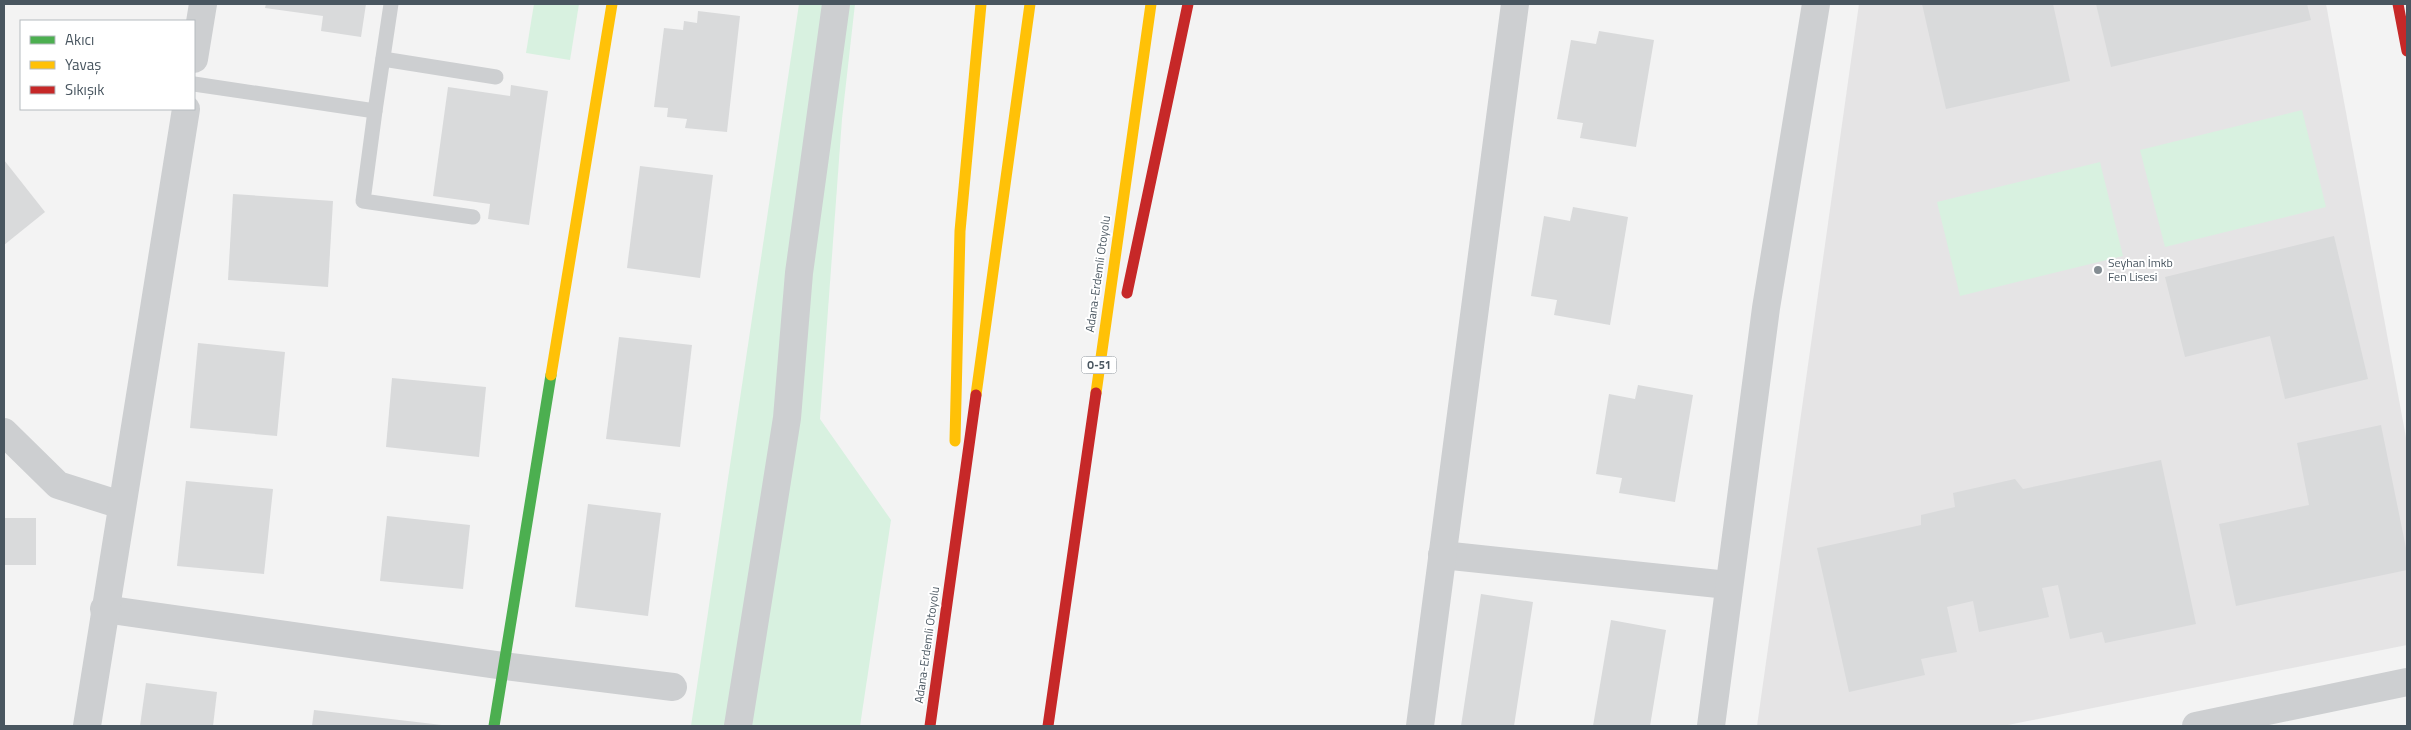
<svg xmlns="http://www.w3.org/2000/svg" width="2411" height="730" viewBox="0 0 2411 730" font-family="'Titillium Web',sans-serif">
<rect width="100%" height="100%" fill="#f3f3f3"/>
<path fill="#e5e4e5" d="M 1859,4 L 2326,4 L 2407,443 L 2407,645 L 2003,726 L 1757,726 Z"/>
<g fill="#d8f1e0">
<path d="M 534,4 L 579,4 L 570,60 L 526,53 Z"/>
<path d="M 799,4 L 855,4 L 842,119 L 820,419 L 891,520 L 860,726 L 691,726 Z"/>
<path d="M 2302,110 L 2326,207 L 2165,247 L 2140,150 Z"/>
<path d="M 2100,162 L 2123,256 L 1960,296 L 1937,202 Z"/>
</g>
<g fill="#d9dadb">
<path d="M 266,4 L 366,4 L 361,37 L 321,31 L 323,16 L 265,8 Z"/>
<path d="M 1922,4 L 2053,4 L 2070,81 L 1946,109 Z"/>
<path d="M 2096,4 L 2307,4 L 2311,20 L 2111,67 Z"/>
<path d="M 698,11 L 740,16 L 727,132 L 685,128 L 687,119 L 667,117 L 668,108 L 654,107 L 664,28 L 683,30 L 684,21 L 697,23 Z"/>
<path d="M 1599,31 L 1654,40 L 1636,147 L 1580,138 L 1583,123 L 1557,119 L 1571,40 L 1596,44 Z"/>
<path d="M 511,85 L 548,91 L 529,225 L 488,219 L 490,204 L 433,196 L 448,87 L 510,96 Z"/>
<path d="M 4,160 L 45,212 L 4,245 Z"/>
<path d="M 640,166 L 713,175 L 700,278 L 627,268 Z"/>
<path d="M 233,194 L 333,201 L 328,287 L 228,280 Z"/>
<path d="M 1573,207 L 1628,217 L 1610,325 L 1554,315 L 1557,300 L 1531,296 L 1544,216 L 1570,221 Z"/>
<path d="M 2334,236 L 2368,379 L 2285,399 L 2270,336 L 2185,357 L 2165,277 Z"/>
<path d="M 619,337 L 692,345 L 680,447 L 606,439 Z"/>
<path d="M 198,343 L 285,352 L 277,436 L 190,428 Z"/>
<path d="M 392,378 L 486,387 L 479,457 L 386,447 Z"/>
<path d="M 1638,385 L 1693,395 L 1675,502 L 1619,493 L 1622,478 L 1596,474 L 1609,394 L 1635,399 Z"/>
<path d="M 2381,425 L 2407,553 L 2407,570 L 2236,606 L 2219,524 L 2309,505 L 2297,443 Z"/>
<path d="M 2161,460 L 2196,624 L 2105,643 L 2102,632 L 2070,639 L 2058,585 L 2042,588 L 2049,617 L 1979,632 L 1973,601 L 1947,607 L 1957,652 L 1921,659 L 1925,675 L 1849,692 L 1817,548 L 1921,525 L 1921,515 L 1955,507 L 1953,493 L 2015,479 L 2023,489 Z"/>
<path d="M 186,481 L 273,489 L 264,574 L 177,566 Z"/>
<path d="M 588,504 L 661,513 L 648,616 L 575,607 Z"/>
<path d="M 387,516 L 470,525 L 463,589 L 380,581 Z"/>
<rect x="4" y="518" width="32" height="47"/>
<path d="M 1481,594 L 1533,602 L 1514,726 L 1461,726 Z"/>
<path d="M 1611,620 L 1666,630 L 1650,726 L 1593,726 Z"/>
<path d="M 146,683 L 217,692 L 213,726 L 140,726 Z"/>
<path d="M 314,710 L 442,725 L 442,726 L 312,726 Z"/>
</g>
<g fill="none" stroke-linecap="round" stroke-linejoin="round">
<g stroke="#cdcfd1" stroke-width="15">
<path d="M 383,59 L 496,77"/>
<path d="M 194,84 L 375,111 L 391,4"/>
<path d="M 375,111 L 363,201 L 473,217"/>
</g>
<g stroke="#cdcfd1" stroke-width="28">
<path d="M 194,59 L 203,4"/>
<path d="M 4,432 L 58,485 L 121,505"/>
<path d="M 1442,555 L 1728,585"/>
<path d="M 104,609 L 504,666 L 673,687"/>
<path d="M 87,726 L 186,109"/>
<path d="M 738,726 L 787,418 L 799,273 L 836,4"/>
<path d="M 1420,726 L 1515,4"/>
<path d="M 1711,726 L 1766,308 L 1816,4"/>
<path d="M 2196,726 L 2407,682"/>
</g>
<path stroke="#4caf50" stroke-width="11" d="M 494,726 L 551,375"/>
<g stroke="#ffc107" stroke-width="11">
<path d="M 551,375 L 612,4"/>
<path d="M 1096,393 L 1151,4"/>
<path d="M 976,395 L 1030,4"/>
<path d="M 955,441 L 960,231 L 981,4"/>
</g>
<g stroke="#c62828" stroke-width="11">
<path d="M 2398,4 L 2407,51"/>
<path d="M 1127,293 L 1188,4"/>
<path d="M 930,726 L 976,395"/>
<path d="M 1048,726 L 1096,393"/>
</g>
</g>
<circle fill="#848d93" stroke="#fff" stroke-width="2" cx="2098" cy="270" r="5"/>
<g text-anchor="middle" stroke-width="4" stroke-linejoin="round" paint-order="stroke">
<rect fill="#fff" stroke="#808990" stroke-width="1" x="1081.5" y="356.5" width="35" height="17" rx="4"/>
<g font-size="11" font-weight="bold" fill="#495660">
<text x="1099" y="369">O-51</text>
</g>
<g font-size="12" fill="#495660" stroke="#fff" text-anchor="start">
<text x="2108" y="267">Seyhan İmkb<tspan x="2108" dy="14">Fen Lisesi</tspan></text>
</g>
<g font-size="12" fill="#495660" stroke="#fff">
<text transform="translate(1098 274) rotate(-82)" y="4">Adana-Erdemli Otoyolu</text>
<text transform="translate(927 645) rotate(-82)" y="4">Adana-Erdemli Otoyolu</text>
</g>
</g>
<rect width="2411" height="730" fill="none" stroke="#495660" stroke-width="10"/>
<rect x="20" y="20" width="175" height="90" fill="#ffffff" stroke="#b6bbbf"/>
<rect x="30" y="36" width="25" height="8" fill="#4caf50" stroke="#b6bbbf"/>
<text x="65" y="45" font-size="15" fill="#495660">Akıcı</text>
<rect x="30" y="61" width="25" height="8" fill="#ffc107" stroke="#b6bbbf"/>
<text x="65" y="70" font-size="15" fill="#495660">Yavaş</text>
<rect x="30" y="86" width="25" height="8" fill="#c62828" stroke="#b6bbbf"/>
<text x="65" y="95" font-size="15" fill="#495660">Sıkışık</text>
</svg>
